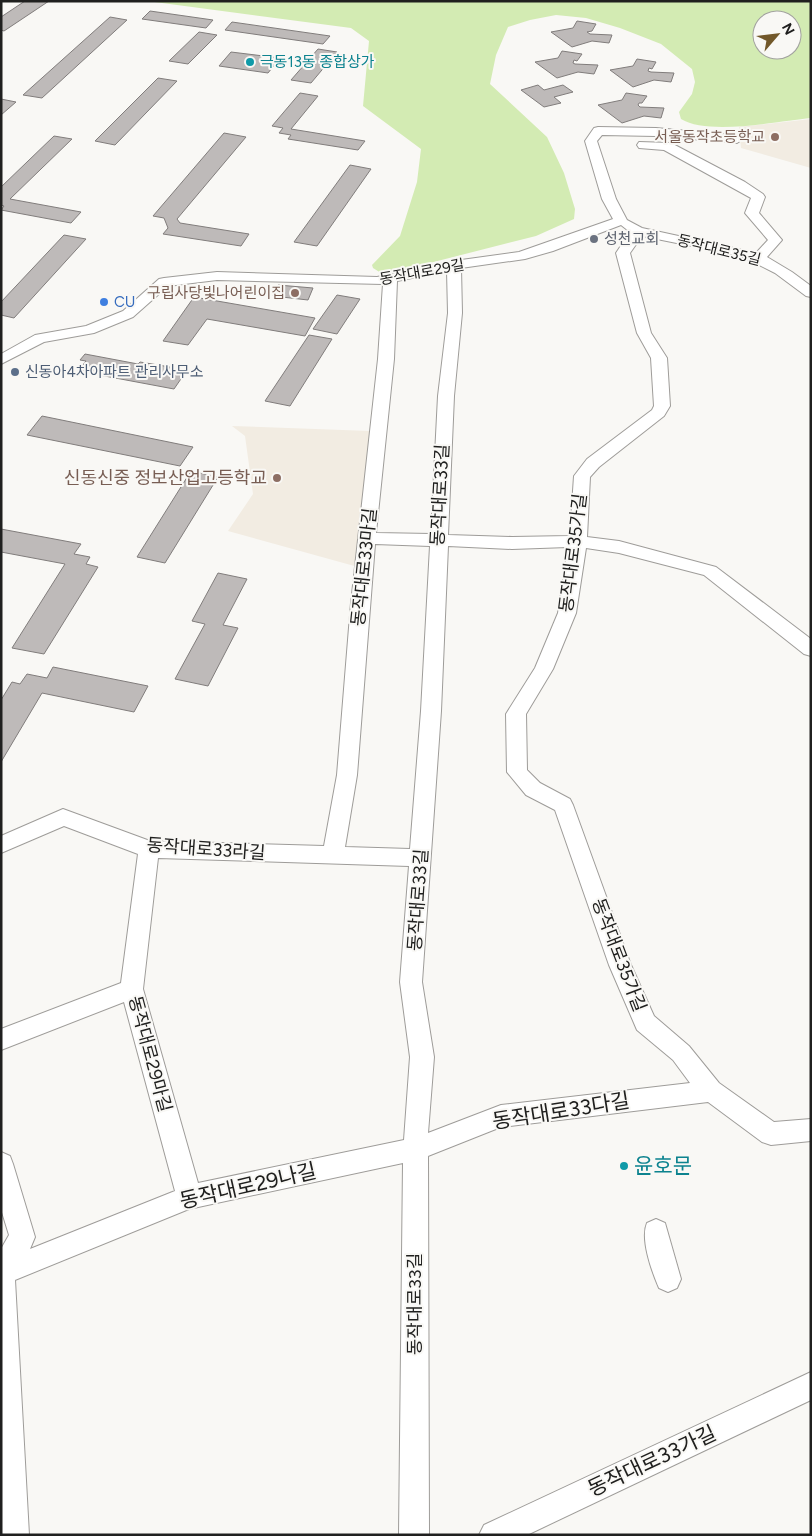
<svg xmlns="http://www.w3.org/2000/svg" width="812" height="1536" viewBox="0 0 812 1536" font-family="Figtree,'Noto Sans KR',sans-serif">
<rect width="100%" height="100%" fill="#f9f8f5"/>
<g fill="#f2ece2">
<path d="M 811,119 L 811,168 L 741,148 L 739,127 Z"/>
<path d="M 232,426 L 370,431 L 358,567 L 228,531 L 253,494 L 245,436 Z"/>
</g>
<path fill="#d3ebb3" fill-rule="evenodd" d="M 147,1 L 811,1 L 811,118 C 778,121 709,136 681,119 L 679,112 L 692,94 L 695,82 L 692,69 L 661,44 L 620,28 L 586,18 L 556,15 L 530,20 L 508,27 L 496,55 L 490,84 L 547,137 L 564,173 L 575,209 L 574,219 L 536,236 L 402,270 L 381,273 L 373,268 L 372,265 L 400,236 L 417,182 L 421,149 L 363,106 L 369,41 L 351,28 ZM 762,20 L 792,20 L 792,50 L 762,50 Z"/>
<g fill="#bebab9" stroke="#817d7c">
<path d="M 25,1 L 49,1 L 4,31 L 1,30 L 1,17 Z"/>
<path d="M 150,11 L 213,20 L 206,28 L 142,19 Z"/>
<path d="M 110,17 L 127,20 L 42,98 L 23,95 Z"/>
<path d="M 577,21 L 596,24 L 592,31 L 587,32 L 590,34 L 612,35 L 609,43 L 592,41 L 572,47 L 551,32 L 573,28 Z"/>
<path d="M 232,22 L 330,36 L 323,44 L 225,30 Z"/>
<path d="M 199,32 L 217,35 L 188,64 L 169,61 Z"/>
<path d="M 318,49 L 337,52 L 311,83 L 291,80 Z"/>
<path d="M 562,51 L 582,54 L 577,61 L 574,60 L 573,63 L 575,64 L 598,65 L 594,74 L 578,72 L 557,78 L 535,62 L 558,58 Z"/>
<path d="M 231,52 L 280,58 L 268,73 L 219,66 Z"/>
<path d="M 637,59 L 656,62 L 652,69 L 649,68 L 648,71 L 651,72 L 674,73 L 671,82 L 654,80 L 633,87 L 610,70 L 633,66 Z"/>
<path d="M 158,78 L 177,81 L 115,145 L 95,141 Z"/>
<path d="M 538,85 L 544,90 L 563,85 L 573,92 L 554,97 L 561,103 L 544,107 L 521,90 Z"/>
<path d="M 300,93 L 318,96 L 291,129 L 365,141 L 358,150 L 288,139 L 291,135 L 279,133 L 283,128 L 272,126 Z"/>
<path d="M 626,93 L 647,96 L 642,103 L 639,103 L 638,105 L 640,107 L 664,108 L 661,118 L 644,116 L 622,123 L 598,105 L 622,100 Z"/>
<path d="M 1,99 L 16,102 L 1,115 Z"/>
<path d="M 224,133 L 246,137 L 177,219 L 180,223 L 249,234 L 241,246 L 163,234 L 168,228 L 164,218 L 153,216 Z"/>
<path d="M 54,136 L 72,139 L 10,199 L 81,212 L 71,223 L 1,210 L 4,206 L 1,205 L 1,187 Z"/>
<path d="M 350,165 L 371,169 L 317,246 L 294,242 Z"/>
<path d="M 64,235 L 86,239 L 14,318 L 1,315 L 1,302 Z"/>
<path d="M 278,285 L 313,288 L 308,300 L 273,296 Z"/>
<path d="M 337,295 L 360,299 L 337,334 L 313,329 Z"/>
<path d="M 194,297 L 315,318 L 305,336 L 207,319 L 188,345 L 163,341 Z"/>
<path d="M 309,335 L 332,339 L 290,406 L 265,401 Z"/>
<path d="M 85,354 L 138,364 L 140,362 L 170,367 L 168,370 L 185,373 L 174,389 L 78,371 L 86,361 L 80,360 Z"/>
<path d="M 42,416 L 193,447 L 180,466 L 27,435 Z"/>
<path d="M 191,471 L 218,477 L 165,563 L 137,557 Z"/>
<path d="M 1,529 L 81,544 L 74,554 L 90,557 L 86,564 L 98,567 L 44,654 L 12,648 L 65,564 L 1,552 Z"/>
<path d="M 218,573 L 247,579 L 223,625 L 238,628 L 208,686 L 175,679 L 205,624 L 192,621 Z"/>
<path d="M 53,667 L 148,686 L 134,712 L 42,693 L 1,762 L 1,700 L 12,682 L 20,684 L 27,674 L 47,678 Z"/>
</g>
<g fill="none" stroke-linecap="round" stroke-linejoin="round">
<g stroke="#9e9c99" stroke-width="2">
<g id="minor">
<path d="M 598,127 L 656,128 L 741,136 L 743,139 L 737,143 L 656,136 L 602,135 L 597,141 L 616,199 L 627,220 L 642,228 L 756,253 L 768,240 L 745,213 L 751,198 L 664,150 L 639,148 L 637,145 L 639,142 L 671,143 L 745,182 L 763,194 L 765,197 L 759,213 L 782,240 L 767,257 L 792,272 L 811,286 L 811,297 L 806,296 L 775,273 L 741,256 L 642,236 L 630,253 L 651,333 L 667,358 L 670,406 L 664,416 L 599,467 L 590,477 L 587,537 L 619,541 L 716,567 L 811,639 L 811,656 L 804,654 L 704,575 L 619,553 L 586,548 L 576,613 L 553,669 L 526,714 L 527,770 L 540,783 L 570,799 L 573,805 L 631,965 L 654,1016 L 689,1046 L 719,1083 L 774,1122 L 811,1119 L 811,1141 L 771,1145 L 762,1142 L 708,1102 L 501,1127 L 428,1156 L 429,1535 L 399,1535 L 403,1163 L 189,1209 L 15,1280 L 29,1535 L 1,1535 L 1,1249 L 9,1235 L 1,1209 L 1,1152 L 10,1156 L 13,1164 L 35,1237 L 30,1249 L 175,1191 L 124,1002 L 1,1050 L 1,1029 L 121,983 L 138,854 L 64,826 L 1,853 L 1,836 L 63,809 L 150,841 L 324,846 L 337,775 L 351,603 L 378,359 L 383,284 L 217,280 L 168,286 L 133,317 L 94,333 L 44,342 L 1,364 L 1,354 L 35,335 L 86,326 L 123,311 L 159,279 L 164,278 L 217,272 L 377,277 L 454,261 L 519,252 L 613,219 L 602,199 L 585,141 L 594,128 ZM 621,225 L 630,232 L 616,253 L 637,333 L 651,358 L 654,406 L 652,410 L 587,459 L 574,476 L 570,536 L 512,537 L 448,535 L 454,396 L 462,313 L 461,268 L 525,259 L 553,251 ZM 447,271 L 448,313 L 438,396 L 431,534 L 376,533 L 394,359 L 397,281 ZM 375,544 L 430,546 L 421,711 L 410,849 L 345,847 L 357,775 ZM 448,546 L 512,549 L 568,547 L 558,613 L 535,668 L 506,714 L 507,772 L 526,795 L 555,810 L 609,965 L 637,1030 L 673,1060 L 690,1083 L 501,1105 L 428,1133 L 434,1057 L 422,982 L 441,711 ZM 158,858 L 409,866 L 400,982 L 410,1057 L 404,1140 L 198,1183 L 143,989 Z"/>
<path d="M 656,1219 L 665,1223 L 681,1279 L 677,1288 L 668,1292 L 659,1288 C 652,1272 640,1239 647,1223 Z"/>
<path d="M 811,1372 L 811,1400 L 527,1535 L 479,1535 L 484,1525 Z"/>
</g>
</g>
<use href="#minor" fill="#fff" fill-rule="evenodd"/>
</g>
<g fill="#0f9aa8" stroke="#f9f8f5" stroke-width="2">
<circle cx="250" cy="62" r="5"/>
<circle cx="624" cy="1166" r="5"/>
</g>
<g fill="#8d6e63" stroke="#f9f8f5" stroke-width="2">
<circle cx="775" cy="137" r="5"/>
<circle cx="295" cy="293" r="5"/>
<circle cx="277" cy="478" r="5"/>
</g>
<circle fill="#6b7280" stroke="#f9f8f5" stroke-width="2" cx="594" cy="239" r="5"/>
<circle fill="#3f7fe0" stroke="#f9f8f5" stroke-width="2" cx="104" cy="302" r="5"/>
<circle fill="#5c6f8a" stroke="#f9f8f5" stroke-width="2" cx="15" cy="372" r="5"/>
<g text-anchor="middle" stroke-width="4" stroke-linejoin="round" paint-order="stroke">
<g font-size="15" fill="#0d838f" stroke="#f9f8f5" text-anchor="start">
<text x="260" y="67">극동13동 종합상가</text>
</g>
<g font-size="15" fill="#785e54" stroke="#f9f8f5" text-anchor="end">
<text x="765" y="142">서울동작초등학교</text>
<text x="285" y="298">구립사당빛나어린이집</text>
</g>
<g font-size="15" fill="#5b616d" stroke="#f9f8f5" text-anchor="start">
<text x="604" y="244">성천교회</text>
</g>
<g font-size="15" fill="#20201f" stroke="#f9f8f5">
<text transform="translate(719 250) rotate(14)" y="5">동작대로35길</text>
<text transform="translate(422 272) rotate(-10)" y="5">동작대로29길</text>
</g>
<g font-size="15" fill="#366cbe" stroke="#f9f8f5" text-anchor="start">
<text x="114" y="307">CU</text>
</g>
<g font-size="15" fill="#4e5e75" stroke="#f9f8f5" text-anchor="start">
<text x="25" y="377">신동아4차아파트 관리사무소</text>
</g>
<g font-size="18" fill="#785e54" stroke="#f9f8f5" text-anchor="end">
<text x="267" y="484">신동신중 정보산업고등학교</text>
</g>
<g font-size="18" fill="#20201f" stroke="#f9f8f5">
<text transform="translate(440 495) rotate(-87)" y="6">동작대로33길</text>
<text transform="translate(573 553) rotate(-83)" y="6">동작대로35가길</text>
<text transform="translate(364 567) rotate(-84)" y="6">동작대로33마길</text>
<text transform="translate(206 849) rotate(4)" y="6">동작대로33라길</text>
<text transform="translate(418 900) rotate(-86)" y="6">동작대로33길</text>
<text transform="translate(619 955) rotate(69)" y="6">동작대로35가길</text>
<text transform="translate(150 1054) rotate(75)" y="6">동작대로29마길</text>
<text transform="translate(415 1304) rotate(-90)" y="6">동작대로33길</text>
</g>
<g font-size="21" fill="#20201f" stroke="#f9f8f5">
<text transform="translate(561 1111) rotate(-9)" y="7">동작대로33다길</text>
<text transform="translate(248 1186) rotate(-13)" y="7">동작대로29나길</text>
<text transform="translate(652 1461) rotate(-25)" y="7">동작대로33가길</text>
</g>
<g font-size="21" fill="#0d838f" stroke="#f9f8f5" text-anchor="start">
<text x="634" y="1173">윤호문</text>
</g>
</g>
<rect width="812" height="1536" fill="none" stroke="#20201f" stroke-width="5"/>
<g transform="translate(777 35) rotate(62)"><circle r="24" fill="#f9f8f5" stroke="#a2a29f"/>
<path d="M0-4L9 19L0 12L-9 19Z" fill="#72582a"/>
<text y="-8" font-size="14" font-weight="bold" text-anchor="middle" fill="#20201f">N</text>
</g>
</svg>
